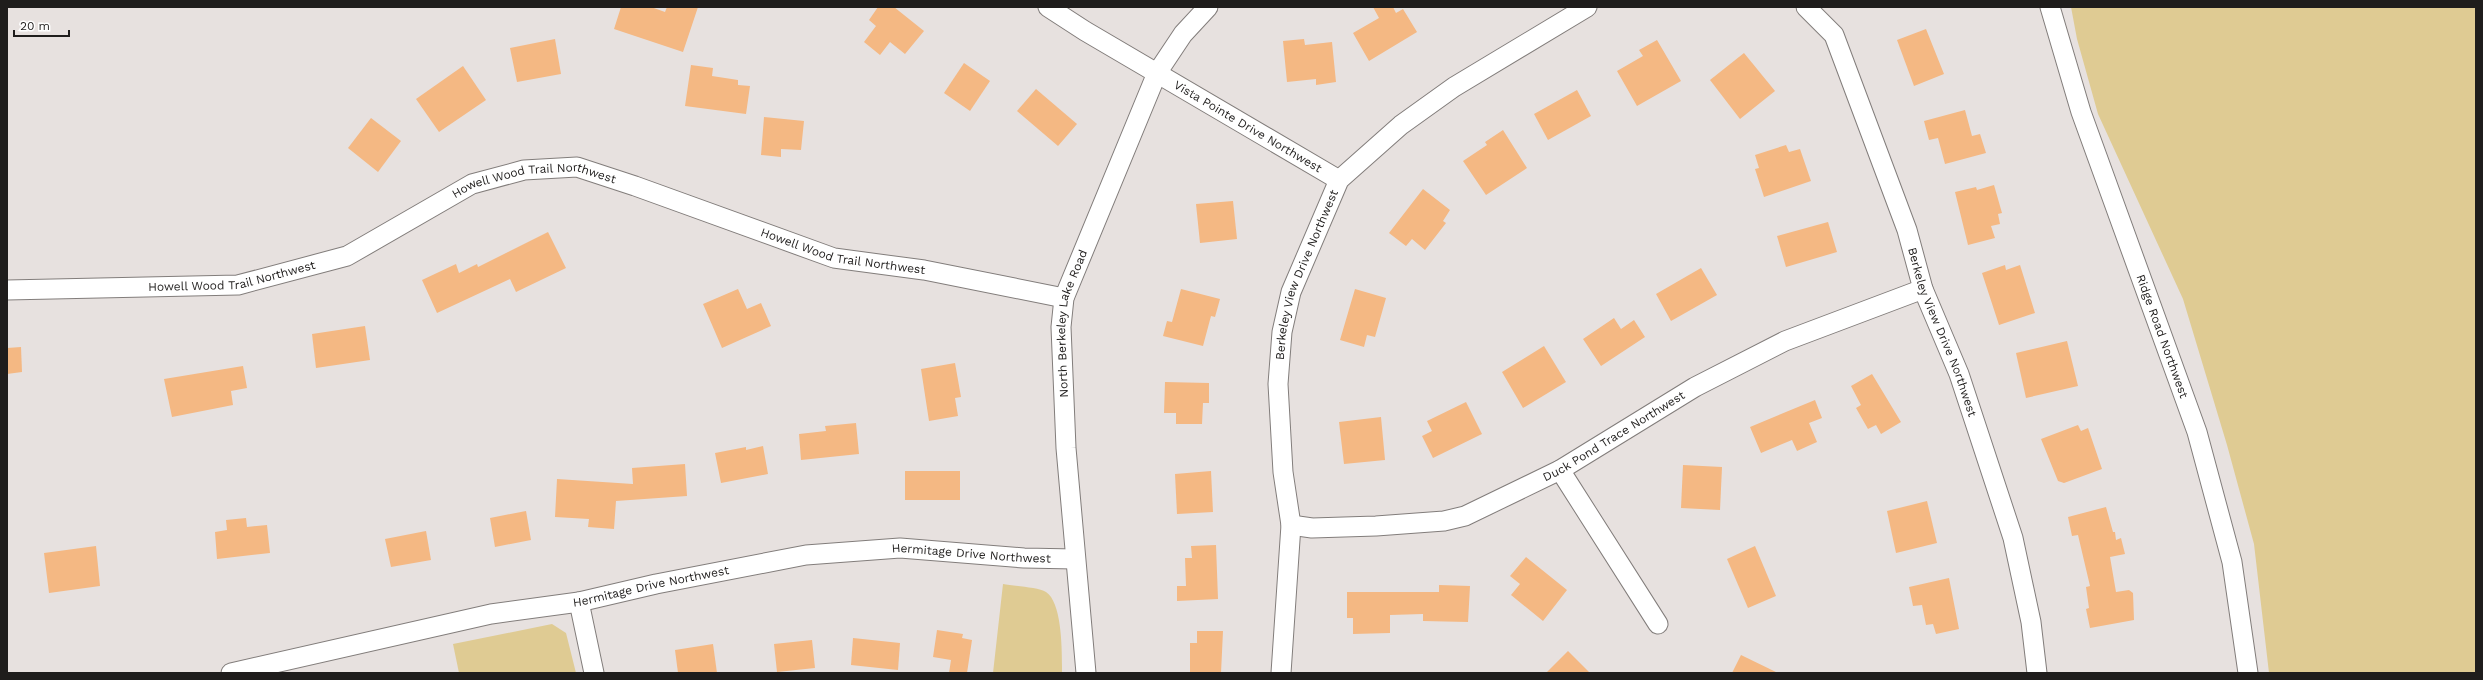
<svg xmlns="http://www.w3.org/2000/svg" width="2483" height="680" viewBox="0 0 2483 680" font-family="'Work Sans',sans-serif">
<rect width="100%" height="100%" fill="#e7e1df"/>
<g fill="#dfcb93">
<path d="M 2071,7 L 2476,7 L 2476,673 L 2269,673 L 2254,544 L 2227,445 L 2183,299 L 2098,114 L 2077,39 Z"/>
<path d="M 1003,584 C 1013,586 1038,587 1046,592 C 1063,603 1062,655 1062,673 L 993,673 Z"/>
<path d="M 552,624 L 566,633 L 576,673 L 459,673 L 453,644 Z"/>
</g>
<g fill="#f4b883">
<path d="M 621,7 L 651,7 L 665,12 L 667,7 L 698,7 L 683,52 L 614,29 Z"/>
<path d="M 878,7 L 894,7 L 924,31 L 905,54 L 890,42 L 880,55 L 864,42 L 876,26 L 869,20 Z"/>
<path d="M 1373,7 L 1393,7 L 1396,13 L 1403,9 L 1417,32 L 1369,61 L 1353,33 L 1379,18 Z"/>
<path d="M 1926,29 L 1944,74 L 1914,86 L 1897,40 Z"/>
<path d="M 555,39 L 561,74 L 517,82 L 510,48 Z"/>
<path d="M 1304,39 L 1305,45 L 1332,42 L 1336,82 L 1316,85 L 1316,79 L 1287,82 L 1283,41 Z"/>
<path d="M 1657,40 L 1681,81 L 1637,106 L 1617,71 L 1643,56 L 1639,50 Z"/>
<path d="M 1744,53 L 1775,91 L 1740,119 L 1710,80 Z"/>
<path d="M 964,63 L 990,81 L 970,111 L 944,93 Z"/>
<path d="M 691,65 L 713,68 L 712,76 L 738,80 L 738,85 L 750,86 L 746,114 L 685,106 Z"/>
<path d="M 463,66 L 486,100 L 439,132 L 416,99 Z"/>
<path d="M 1036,89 L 1077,124 L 1058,146 L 1017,111 Z"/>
<path d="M 1577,90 L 1591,116 L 1548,140 L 1534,114 Z"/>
<path d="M 1965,110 L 1972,136 L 1980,134 L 1986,153 L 1945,164 L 1938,138 L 1929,140 L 1924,121 Z"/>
<path d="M 764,117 L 804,121 L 801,150 L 781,149 L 781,157 L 761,155 Z"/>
<path d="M 371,118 L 401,141 L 378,172 L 348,148 Z"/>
<path d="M 1503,130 L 1527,168 L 1486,195 L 1463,161 L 1487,145 L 1485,142 Z"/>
<path d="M 1786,145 L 1789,152 L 1800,149 L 1811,181 L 1764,197 L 1755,169 L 1759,168 L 1755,155 Z"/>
<path d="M 1994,185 L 2002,213 L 1998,214 L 2000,224 L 1991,226 L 1995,238 L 1968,245 L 1955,192 L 1976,187 L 1977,190 Z"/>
<path d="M 1423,189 L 1450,210 L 1443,221 L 1446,223 L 1425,250 L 1412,239 L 1406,246 L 1389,233 Z"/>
<path d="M 1233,201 L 1237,239 L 1200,243 L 1196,204 Z"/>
<path d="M 1828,222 L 1837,252 L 1786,267 L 1777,236 Z"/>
<path d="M 548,232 L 566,268 L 516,292 L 510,279 L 437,313 L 422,280 L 456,264 L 459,273 L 477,264 L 478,267 Z"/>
<path d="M 2005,265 L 2006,270 L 2020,265 L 2035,313 L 1999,325 L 1982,273 Z"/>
<path d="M 1701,268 L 1717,295 L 1671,321 L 1656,294 Z"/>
<path d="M 738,289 L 747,309 L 761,303 L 771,326 L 722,348 L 703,304 Z"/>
<path d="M 1181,289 L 1220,299 L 1215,317 L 1211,316 L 1203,346 L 1163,336 L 1167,321 L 1172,322 Z"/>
<path d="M 1355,289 L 1386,298 L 1375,337 L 1367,335 L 1364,347 L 1340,340 Z"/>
<path d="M 1614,318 L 1621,329 L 1634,320 L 1645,337 L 1601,366 L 1583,339 Z"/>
<path d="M 365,326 L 370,360 L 316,368 L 312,334 Z"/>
<path d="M 2067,341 L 2078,386 L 2026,398 L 2016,353 Z"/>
<path d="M 1544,346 L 1566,382 L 1523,408 L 1502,372 Z"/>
<path d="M 21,347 L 22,372 L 7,374 L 7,348 Z"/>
<path d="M 955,363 L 961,397 L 955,398 L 958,416 L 929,421 L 921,369 Z"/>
<path d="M 243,366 L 247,388 L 231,391 L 233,405 L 172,417 L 164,379 Z"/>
<path d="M 1872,374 L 1901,422 L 1881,434 L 1876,425 L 1868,429 L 1856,408 L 1861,405 L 1851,386 Z"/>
<path d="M 1165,382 L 1209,383 L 1209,403 L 1203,403 L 1202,424 L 1176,424 L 1176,413 L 1164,413 Z"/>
<path d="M 1815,400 L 1822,418 L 1809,423 L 1817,442 L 1797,451 L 1792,440 L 1761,453 L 1750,427 Z"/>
<path d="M 1466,402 L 1482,434 L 1433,458 L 1422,436 L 1432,431 L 1427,421 Z"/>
<path d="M 1381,417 L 1385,460 L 1344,464 L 1339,422 Z"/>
<path d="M 856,423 L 859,454 L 801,460 L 799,434 L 826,431 L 825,426 Z"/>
<path d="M 2078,425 L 2081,431 L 2088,428 L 2102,469 L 2064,483 L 2058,481 L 2041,439 Z"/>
<path d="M 763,446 L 768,474 L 721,483 L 715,453 L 746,447 L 746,450 Z"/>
<path d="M 685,464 L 687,496 L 616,501 L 614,529 L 588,527 L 589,519 L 555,517 L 557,479 L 633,484 L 632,468 Z"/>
<path d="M 1683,465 L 1722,467 L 1720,510 L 1681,508 Z"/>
<rect x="905" y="471" width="55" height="29"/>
<path d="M 1211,471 L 1213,512 L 1177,514 L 1175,474 Z"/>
<path d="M 1927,501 L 1937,543 L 1896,553 L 1887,511 Z"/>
<path d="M 2106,507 L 2113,532 L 2115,532 L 2116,540 L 2121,538 L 2125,554 L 2110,557 L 2116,592 L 2129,590 L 2133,593 L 2134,620 L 2090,628 L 2086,609 L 2089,608 L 2086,587 L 2090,586 L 2078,535 L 2072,536 L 2068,517 Z"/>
<path d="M 526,511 L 531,540 L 495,547 L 490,518 Z"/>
<path d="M 246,518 L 247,527 L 267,525 L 270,553 L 217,559 L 215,532 L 227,530 L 226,520 Z"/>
<path d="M 426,531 L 431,560 L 391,567 L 385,539 Z"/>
<path d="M 1216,545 L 1218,599 L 1177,601 L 1177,586 L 1186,586 L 1185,558 L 1192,558 L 1191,546 Z"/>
<path d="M 96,546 L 100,586 L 49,593 L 44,553 Z"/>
<path d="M 1755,546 L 1776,596 L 1748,608 L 1727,559 Z"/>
<path d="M 1526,557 L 1567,590 L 1543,621 L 1511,595 L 1520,584 L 1510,576 Z"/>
<path d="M 1949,578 L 1959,629 L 1936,634 L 1933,624 L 1926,625 L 1922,605 L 1913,606 L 1909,587 Z"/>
<path d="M 1439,585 L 1470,586 L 1468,622 L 1423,621 L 1423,614 L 1390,615 L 1390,633 L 1353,634 L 1353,618 L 1347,618 L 1347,592 L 1439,592 Z"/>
<path d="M 937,630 L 963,634 L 962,638 L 972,640 L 967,673 L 949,673 L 951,660 L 933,657 Z"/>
<path d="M 1197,631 L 1223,631 L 1221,673 L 1190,673 L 1190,643 L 1197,643 Z"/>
<path d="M 853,638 L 900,643 L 898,670 L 851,665 Z"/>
<path d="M 812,640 L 815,668 L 777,672 L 774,644 Z"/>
<path d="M 713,644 L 717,673 L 678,673 L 675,650 Z"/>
<path d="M 1568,651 L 1590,673 L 1546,673 Z"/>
<path d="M 1741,655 L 1778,673 L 1732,673 Z"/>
</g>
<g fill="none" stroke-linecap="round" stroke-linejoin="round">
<g stroke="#827d7b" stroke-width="21">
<g id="minor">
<path id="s1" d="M 1048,7 L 1085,31 L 1339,180"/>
<path id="s2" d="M 1806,7 L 1834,35 L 1907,230 L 1923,289 L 1959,374 L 2013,538 L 2031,622 L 2037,673"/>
<path id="s3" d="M 2050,7 L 2081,112 L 2197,432 L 2232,562 L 2248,673"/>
<path id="s4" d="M 7,290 L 238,285 L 347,256 L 472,184 L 524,170 L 577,167 L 635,186 L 834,258 L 924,270 L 1064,298"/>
<path d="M 1560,470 L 1658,624"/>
<path id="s5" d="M 1291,525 L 1312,528 L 1376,526 L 1444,521 L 1465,516 L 1560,470 L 1695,387 L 1785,341 L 1923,289"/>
<path d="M 579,602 L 594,673"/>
<path id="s6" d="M 231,673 L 491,614 L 579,602 L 656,584 L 806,555 L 900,548 L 1024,558 L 1075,559"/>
<path id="s7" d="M 1086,673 L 1066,448 L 1061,327 L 1064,298 L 1157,73 L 1183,34 L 1208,7"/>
<path id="s8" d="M 1281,673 L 1291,525 L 1283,472 L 1278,384 L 1282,332 L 1291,292 L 1339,180 L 1401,125 L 1454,87 L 1587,7"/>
</g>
</g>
<use href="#minor" stroke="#fff" stroke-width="19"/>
</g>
<g text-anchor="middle" stroke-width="3" stroke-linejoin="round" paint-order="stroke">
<g font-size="12" fill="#1f1d1c" stroke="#fff">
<text dy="4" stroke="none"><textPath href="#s1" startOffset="233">Vista Pointe Drive Northwest</textPath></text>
<text dy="4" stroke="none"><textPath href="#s4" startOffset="551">Howell Wood Trail Northwest</textPath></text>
<text dy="4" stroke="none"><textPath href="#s4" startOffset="875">Howell Wood Trail Northwest</textPath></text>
<text dy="4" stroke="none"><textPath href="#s4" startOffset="226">Howell Wood Trail Northwest</textPath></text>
<text dy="4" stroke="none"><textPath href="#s8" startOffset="404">Berkeley View Drive Northwest</textPath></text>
<text dy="4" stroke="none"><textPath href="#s7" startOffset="352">North Berkeley Lake Road</textPath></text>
<text dy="4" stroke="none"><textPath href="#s2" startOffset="356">Berkeley View Drive Northwest</textPath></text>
<text dy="4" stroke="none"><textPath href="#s3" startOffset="348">Ridge Road Northwest</textPath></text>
<text dy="4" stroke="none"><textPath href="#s5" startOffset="344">Duck Pond Trace Northwest</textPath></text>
<text dy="4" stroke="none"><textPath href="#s6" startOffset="753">Hermitage Drive Northwest</textPath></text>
<text dy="4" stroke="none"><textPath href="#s6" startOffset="429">Hermitage Drive Northwest</textPath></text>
</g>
</g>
<rect width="2483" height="680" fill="none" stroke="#1f1d1c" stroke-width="16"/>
<path d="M14 30v6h55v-6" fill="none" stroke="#1f1d1c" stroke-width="2"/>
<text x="20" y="30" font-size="12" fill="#1f1d1c" stroke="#ffffff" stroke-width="3" paint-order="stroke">20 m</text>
</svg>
